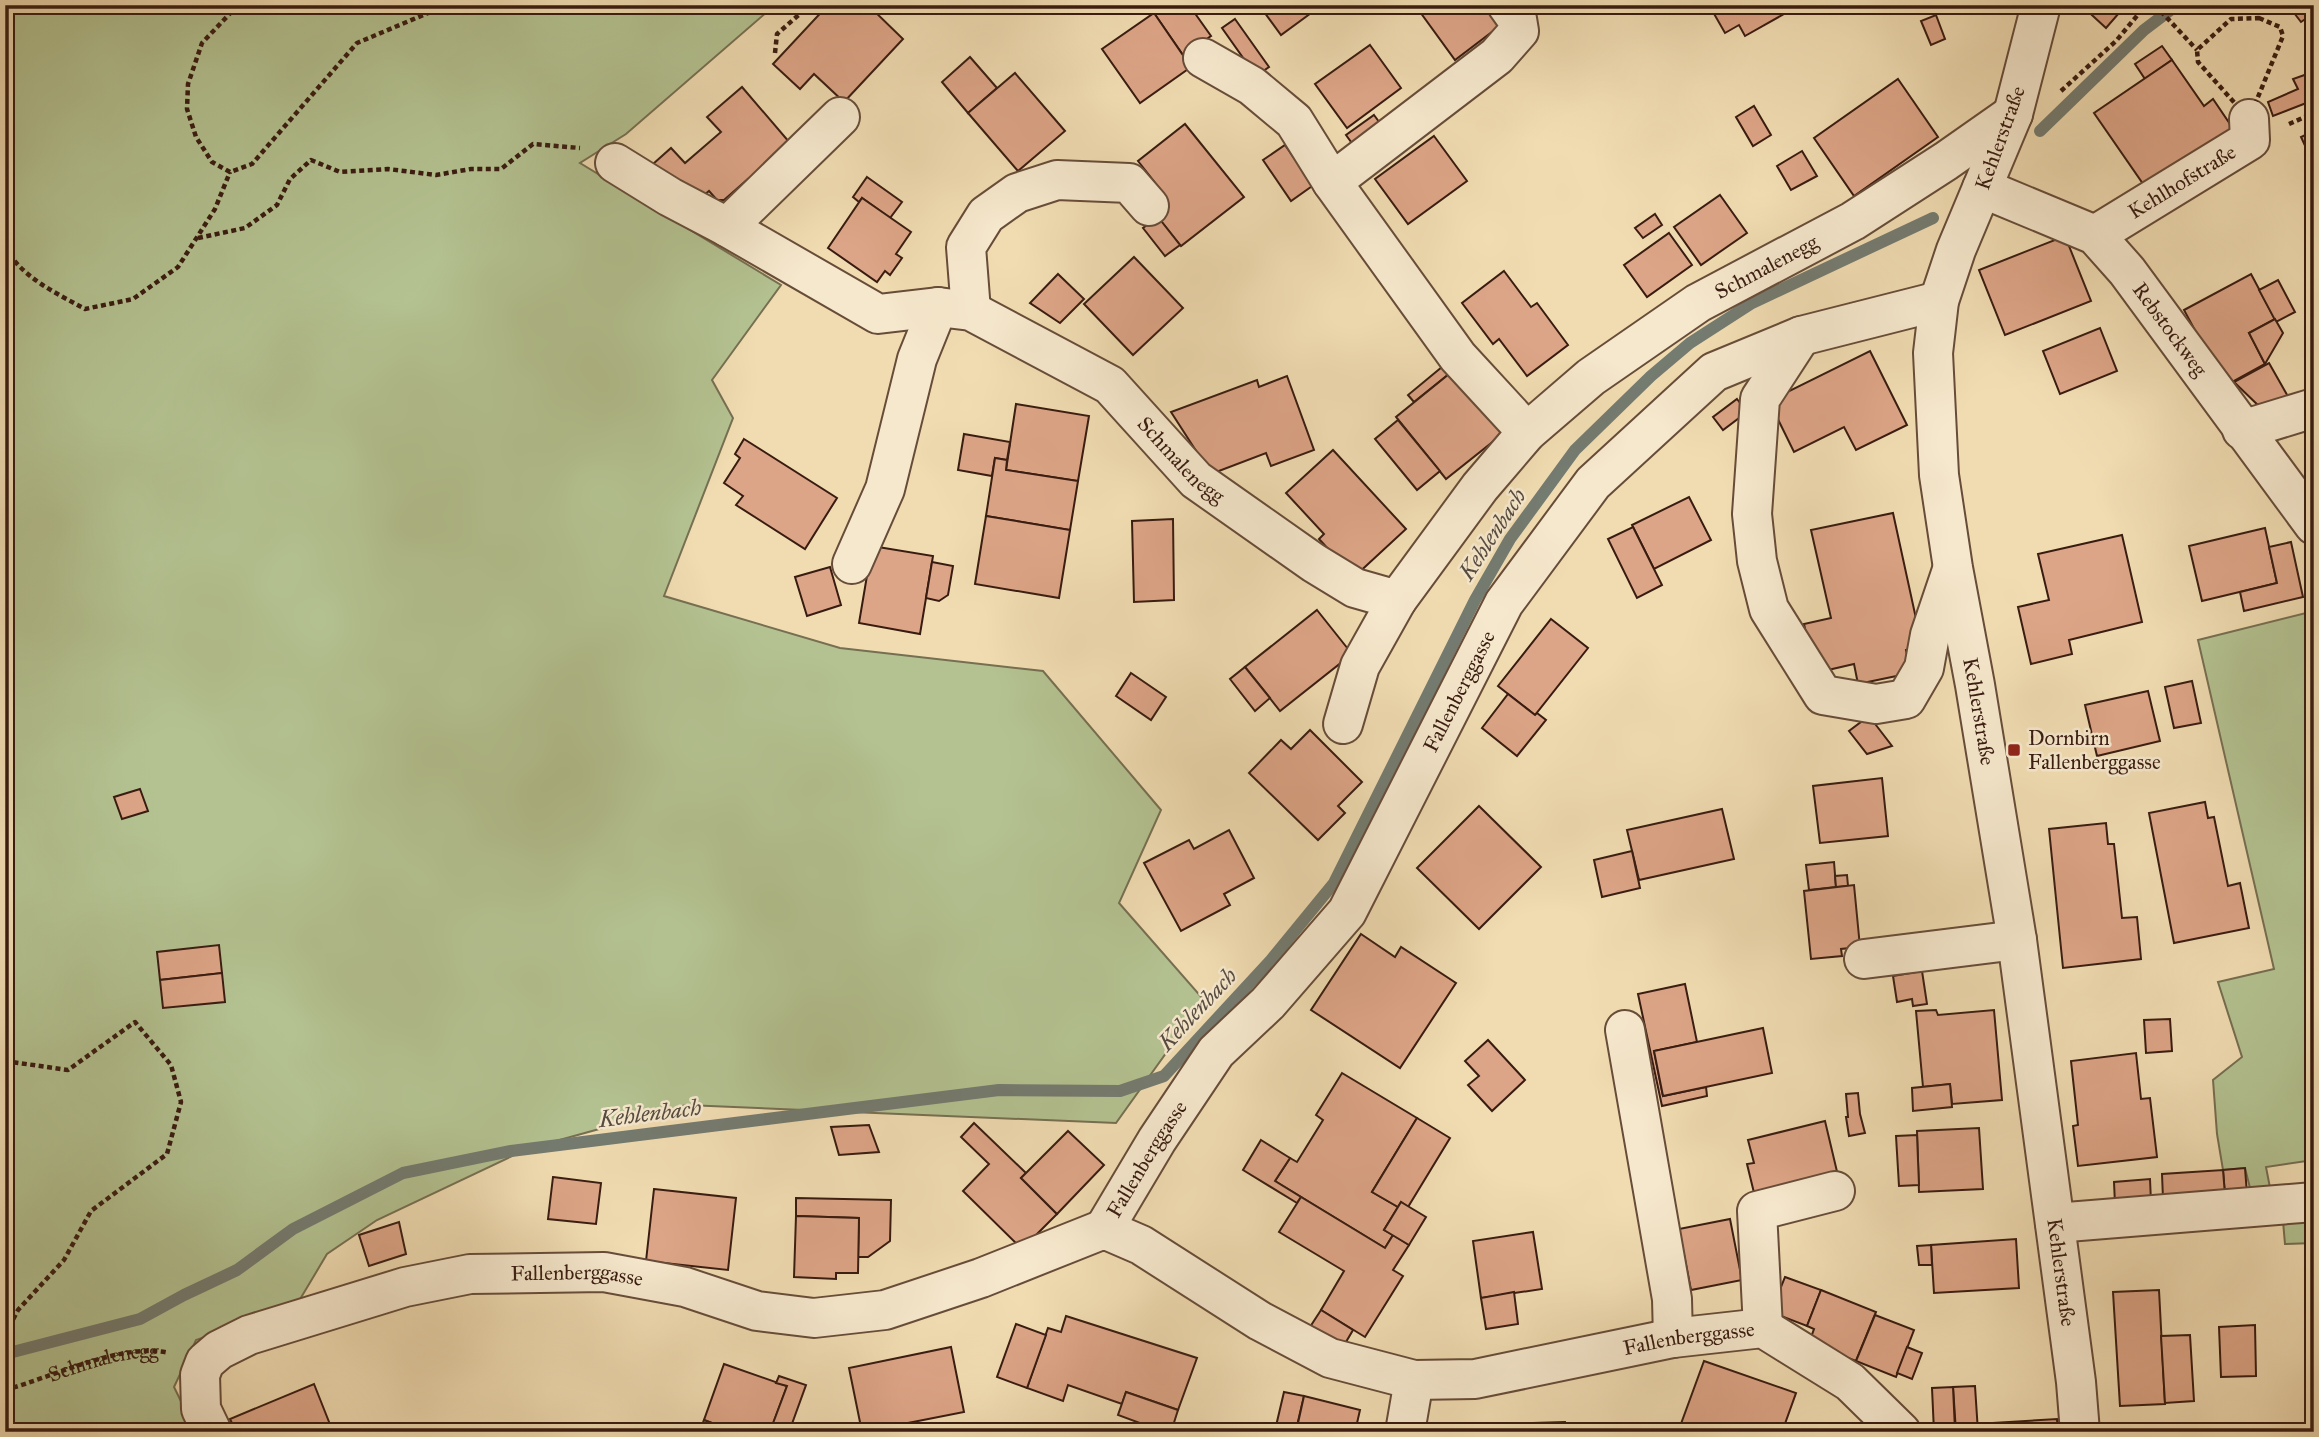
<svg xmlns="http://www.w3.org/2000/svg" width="2319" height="1437" viewBox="0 0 2319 1437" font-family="'IM FELL Great Primer',serif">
<rect width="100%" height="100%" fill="#f1dcb2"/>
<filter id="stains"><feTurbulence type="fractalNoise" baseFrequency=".00286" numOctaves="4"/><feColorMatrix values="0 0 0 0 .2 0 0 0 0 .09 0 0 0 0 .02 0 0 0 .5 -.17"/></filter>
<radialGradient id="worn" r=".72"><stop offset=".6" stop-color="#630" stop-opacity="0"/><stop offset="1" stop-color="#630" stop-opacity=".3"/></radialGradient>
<g fill="#b4c291" stroke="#766f51" stroke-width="2">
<path d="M 5,5 L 775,5 L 626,134 L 580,163 L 781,285 L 712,380 L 733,418 L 664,596 L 840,648 L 1043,671 L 1161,810 L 1119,903 L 1204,1000 L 1116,1123 L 686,1105 L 527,1149 L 377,1220 L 327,1254 L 296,1306 L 196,1340 L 174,1387 L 196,1432 L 5,1432 Z"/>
<path d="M 2314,611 L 2314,1160 L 2266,1167 L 2271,1193 L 2252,1196 L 2245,1168 L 2223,1170 L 2217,1134 L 2213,1080 L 2242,1057 L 2218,982 L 2274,969 L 2198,640 Z"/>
<path d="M 2314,1217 L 2314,1243 L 2285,1244 L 2283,1221 Z"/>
</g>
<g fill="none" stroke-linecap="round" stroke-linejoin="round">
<g stroke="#747b70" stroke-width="12">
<path d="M 2040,131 L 2144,30 L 2177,5"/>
<path d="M 5,1354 L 140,1319 L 184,1295 L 237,1270 L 293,1229 L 403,1173 L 511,1151 L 999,1090 L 1120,1091 L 1164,1076 L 1271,960 L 1334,883 L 1475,600 L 1510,539 L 1575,450 L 1651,376 L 1690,343 L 1752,303 L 1933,218"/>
</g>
</g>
<g fill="#dda587" stroke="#391c11" stroke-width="2">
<path d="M 828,5 L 868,5 L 903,39 L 844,102 L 814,74 L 800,89 L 773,64 Z"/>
<path d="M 1165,5 L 1189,5 L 1211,36 L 1183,55 L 1154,13 Z"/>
<path d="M 1259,5 L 1322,5 L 1281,35 Z"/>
<path d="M 1415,5 L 1493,5 L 1505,22 L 1455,60 Z"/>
<path d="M 1709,5 L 1800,5 L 1745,36 L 1739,25 L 1725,33 Z"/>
<path d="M 2081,5 L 2126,5 L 2106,28 Z"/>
<path d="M 2288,5 L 2314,5 L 2314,13 L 2301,22 Z"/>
<path d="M 1154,13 L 1191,67 L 1140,103 L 1102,49 Z"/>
<path d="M 1936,15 L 1945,39 L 1931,45 L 1921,21 Z"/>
<path d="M 1235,19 L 1269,67 L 1256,76 L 1222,28 Z"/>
<path d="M 1370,45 L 1401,88 L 1347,128 L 1315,84 Z"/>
<path d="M 2162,46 L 2172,60 L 2145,79 L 2135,64 Z"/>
<path d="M 970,57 L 997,88 L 968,113 L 942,82 Z"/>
<path d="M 2172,60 L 2204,106 L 2213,99 L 2234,130 L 2148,191 L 2094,113 Z"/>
<path d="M 2313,72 L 2314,100 L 2273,116 L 2268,102 L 2298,89 L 2293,79 Z"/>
<path d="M 1015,73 L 1065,131 L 1018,171 L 968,113 Z"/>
<path d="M 1898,79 L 1938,137 L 1854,196 L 1814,138 Z"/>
<path d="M 742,87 L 790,143 L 752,184 L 748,179 L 724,200 L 717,200 L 709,191 L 697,201 L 653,164 L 671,148 L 685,163 L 721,132 L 707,117 Z"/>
<path d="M 1754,106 L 1771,135 L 1753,146 L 1736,117 Z"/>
<path d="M 1374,115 L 1385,130 L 1357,150 L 1346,135 Z"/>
<path d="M 1185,124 L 1244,197 L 1181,246 L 1149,206 L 1164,194 L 1138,161 Z"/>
<path d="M 2314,131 L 2314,165 L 2301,137 Z"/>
<path d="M 1434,136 L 1467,181 L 1408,224 L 1375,179 Z"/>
<path d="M 1285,145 L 1299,165 L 1301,163 L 1315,184 L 1291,201 L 1263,160 Z"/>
<path d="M 1802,151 L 1817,176 L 1791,190 L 1777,166 Z"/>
<path d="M 867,177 L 902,202 L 890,218 L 862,198 L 859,202 L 853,197 Z"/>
<path d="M 1720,195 L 1747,233 L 1701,265 L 1674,227 Z"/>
<path d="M 862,198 L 911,232 L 896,254 L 902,258 L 890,275 L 885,271 L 877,282 L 828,248 Z"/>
<path d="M 1655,214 L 1662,225 L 1643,238 L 1635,228 Z"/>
<path d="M 1158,217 L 1180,245 L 1165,256 L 1143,228 Z"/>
<path d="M 1669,233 L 1692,265 L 1647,297 L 1624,265 Z"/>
<path d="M 2065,236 L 2091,301 L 2005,335 L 1979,270 Z"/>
<path d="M 1134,257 L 1183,308 L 1133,355 L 1084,304 Z"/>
<path d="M 1504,271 L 1531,307 L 1537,303 L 1568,345 L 1527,376 L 1499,339 L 1493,344 L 1462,303 Z"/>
<path d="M 1058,274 L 1084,299 L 1060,323 L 1030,303 Z"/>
<path d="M 2251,274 L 2275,319 L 2249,333 L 2265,364 L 2225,386 L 2184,310 Z"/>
<path d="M 2278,280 L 2295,312 L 2276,322 L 2259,290 Z"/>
<path d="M 2275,319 L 2283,333 L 2265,364 L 2249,333 Z"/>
<path d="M 2100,328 L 2117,371 L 2060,394 L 2043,351 Z"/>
<path d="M 1870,351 L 1907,425 L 1856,450 L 1844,427 L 1794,452 L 1769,401 Z"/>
<path d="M 1448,362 L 1454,370 L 1414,402 L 1408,395 Z"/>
<path d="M 2269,363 L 2290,400 L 2262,409 L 2234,382 Z"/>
<path d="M 1454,370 L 1505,432 L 1446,479 L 1396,417 Z"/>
<path d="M 1287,376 L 1314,450 L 1271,466 L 1266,453 L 1211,474 L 1171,412 L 1257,380 L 1259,387 Z"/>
<path d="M 1737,399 L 1747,412 L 1723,430 L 1713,417 Z"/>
<path d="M 1016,404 L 1089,416 L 1078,481 L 1006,470 Z"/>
<path d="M 1398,420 L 1440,471 L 1417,490 L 1375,439 Z"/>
<path d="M 964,434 L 1010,442 L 1007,460 L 995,458 L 992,476 L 958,470 Z"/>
<path d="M 744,439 L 837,498 L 805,549 L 736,505 L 743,496 L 724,483 L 740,458 L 735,454 Z"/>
<path d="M 1333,450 L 1406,529 L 1354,577 L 1319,539 L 1324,534 L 1286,493 Z"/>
<path d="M 995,458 L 1007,460 L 1006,470 L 1078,481 L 1070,530 L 986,516 Z"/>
<path d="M 1689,497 L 1711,540 L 1654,569 L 1632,525 Z"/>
<path d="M 1893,513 L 1922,646 L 1906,650 L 1911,673 L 1858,684 L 1854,664 L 1815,673 L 1804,624 L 1831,618 L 1811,530 Z"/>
<path d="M 986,516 L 1070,530 L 1059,598 L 975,584 Z"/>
<path d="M 1173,519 L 1174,600 L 1134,602 L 1132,521 Z"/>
<path d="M 1633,527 L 1662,585 L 1637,598 L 1608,539 Z"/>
<path d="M 2265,528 L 2277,583 L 2202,601 L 2189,546 Z"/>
<path d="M 2122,535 L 2142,622 L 2069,640 L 2072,654 L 2031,664 L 2018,607 L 2049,600 L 2038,554 Z"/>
<path d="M 2291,542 L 2303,597 L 2244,611 L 2240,592 L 2277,583 L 2269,547 Z"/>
<path d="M 872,546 L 933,556 L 920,634 L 859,623 Z"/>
<path d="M 932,562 L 953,566 L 948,595 L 939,601 L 926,598 Z"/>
<path d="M 830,567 L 841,605 L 807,616 L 795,577 Z"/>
<path d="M 1317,610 L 1352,654 L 1280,711 L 1245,667 Z"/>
<path d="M 1551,619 L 1588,648 L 1535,715 L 1498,686 Z"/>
<path d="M 1245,667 L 1270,698 L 1255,711 L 1230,679 Z"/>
<path d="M 1131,673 L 1166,697 L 1151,720 L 1116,696 Z"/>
<path d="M 2192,681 L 2201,723 L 2174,728 L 2165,687 Z"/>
<path d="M 2148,691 L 2160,741 L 2097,756 L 2085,705 Z"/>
<path d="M 1508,694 L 1535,715 L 1537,713 L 1546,720 L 1517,756 L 1482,728 Z"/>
<path d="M 1869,716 L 1892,746 L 1867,754 L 1849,731 Z"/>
<path d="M 1310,730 L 1362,782 L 1338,806 L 1345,813 L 1318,840 L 1249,773 L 1281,740 L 1291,749 Z"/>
<path d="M 1882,778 L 1888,836 L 1820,843 L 1813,786 Z"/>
<path d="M 140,789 L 148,811 L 122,819 L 114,797 Z"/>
<path d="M 2205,802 L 2208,818 L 2214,817 L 2228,886 L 2240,883 L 2249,928 L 2174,943 L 2149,813 Z"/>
<path d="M 1479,806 L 1541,867 L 1479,929 L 1417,868 Z"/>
<path d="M 1722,809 L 1734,859 L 1639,880 L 1627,830 Z"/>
<path d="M 2106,823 L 2108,844 L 2114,844 L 2122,918 L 2137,917 L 2141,959 L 2063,968 L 2049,829 Z"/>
<path d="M 1229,830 L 1254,878 L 1224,894 L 1230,905 L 1181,931 L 1144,863 L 1189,840 L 1194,849 Z"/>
<path d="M 1632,851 L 1640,888 L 1602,897 L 1594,860 Z"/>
<path d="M 1834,862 L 1836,887 L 1809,890 L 1806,865 Z"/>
<path d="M 1847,875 L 1848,886 L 1836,887 L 1835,876 Z"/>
<path d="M 1854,885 L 1860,947 L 1841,949 L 1842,956 L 1811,959 L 1804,891 Z"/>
<path d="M 1361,934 L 1395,957 L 1401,947 L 1456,983 L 1400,1068 L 1311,1010 Z"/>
<path d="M 219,945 L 222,973 L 160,980 L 157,952 Z"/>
<path d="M 1922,971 L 1927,1004 L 1913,1006 L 1912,999 L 1897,1002 L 1893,976 Z"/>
<path d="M 222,973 L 225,1002 L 163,1008 L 160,980 Z"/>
<path d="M 1685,984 L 1697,1042 L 1654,1051 L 1663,1096 L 1706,1087 L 1707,1096 L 1662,1106 L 1638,994 Z"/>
<path d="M 1936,1010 L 1938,1015 L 1994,1010 L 2002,1100 L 1952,1104 L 1950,1084 L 1923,1087 L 1916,1011 Z"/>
<path d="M 2170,1019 L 2172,1051 L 2146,1053 L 2144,1020 Z"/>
<path d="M 1763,1028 L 1772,1073 L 1663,1096 L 1654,1051 Z"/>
<path d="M 1488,1040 L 1525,1080 L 1492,1111 L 1468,1085 L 1479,1076 L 1465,1061 Z"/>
<path d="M 2136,1053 L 2141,1099 L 2150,1098 L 2157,1157 L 2078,1166 L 2073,1126 L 2078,1125 L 2071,1061 Z"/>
<path d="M 1342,1073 L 1417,1118 L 1372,1192 L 1398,1207 L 1384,1230 L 1393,1235 L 1385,1248 L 1275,1181 L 1290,1158 L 1297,1162 L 1323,1120 L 1316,1115 Z"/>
<path d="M 1950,1084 L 1952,1107 L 1913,1111 L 1912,1088 Z"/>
<path d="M 1858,1093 L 1860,1114 L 1865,1133 L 1849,1136 L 1846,1117 L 1848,1117 L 1846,1094 Z"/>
<path d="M 1417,1118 L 1450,1138 L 1408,1207 L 1401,1202 L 1398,1207 L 1372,1192 Z"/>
<path d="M 1825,1121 L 1839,1180 L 1756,1201 L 1747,1164 L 1754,1163 L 1748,1140 Z"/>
<path d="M 974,1123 L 1026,1173 L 1021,1178 L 1057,1214 L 1022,1249 L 963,1191 L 989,1164 L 961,1137 Z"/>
<path d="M 869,1125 L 879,1152 L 839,1155 L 831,1127 Z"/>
<path d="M 1979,1128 L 1983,1189 L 1919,1192 L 1917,1131 Z"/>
<path d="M 1068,1131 L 1104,1165 L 1057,1214 L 1021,1178 Z"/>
<path d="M 1917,1135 L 1919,1185 L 1899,1186 L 1896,1136 Z"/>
<path d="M 1261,1140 L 1290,1158 L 1275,1181 L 1301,1197 L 1297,1203 L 1243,1170 Z"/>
<path d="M 2245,1168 L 2247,1194 L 2225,1195 L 2223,1170 Z"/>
<path d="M 2223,1170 L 2225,1195 L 2163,1199 L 2162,1174 Z"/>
<path d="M 553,1177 L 601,1183 L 596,1224 L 548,1219 Z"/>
<path d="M 2150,1179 L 2151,1202 L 2115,1204 L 2114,1182 Z"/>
<path d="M 654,1189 L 736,1198 L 728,1270 L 646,1261 Z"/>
<path d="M 1301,1197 L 1385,1248 L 1393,1235 L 1409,1245 L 1393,1270 L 1403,1276 L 1365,1337 L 1321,1310 L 1344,1271 L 1279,1232 Z"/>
<path d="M 796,1198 L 891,1200 L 890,1241 L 868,1257 L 858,1257 L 859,1218 L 796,1216 Z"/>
<path d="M 1401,1202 L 1426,1217 L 1409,1245 L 1384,1230 Z"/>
<path d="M 796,1216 L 859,1218 L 858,1273 L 836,1273 L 836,1279 L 794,1277 Z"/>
<path d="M 1730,1219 L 1742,1280 L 1691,1290 L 1679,1229 Z"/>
<path d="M 399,1222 L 406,1254 L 369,1266 L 359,1235 Z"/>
<path d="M 1533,1232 L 1542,1289 L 1481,1298 L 1473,1241 Z"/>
<path d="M 2016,1239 L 2019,1288 L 1934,1293 L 1931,1245 Z"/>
<path d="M 1931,1245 L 1932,1265 L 1919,1265 L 1917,1246 Z"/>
<path d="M 1785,1277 L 1821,1290 L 1807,1326 L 1771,1312 Z"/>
<path d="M 1821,1290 L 1876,1312 L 1856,1361 L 1809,1343 L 1814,1329 L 1807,1326 Z"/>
<path d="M 2159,1290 L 2165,1404 L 2120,1406 L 2113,1292 Z"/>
<path d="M 1514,1292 L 1518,1324 L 1486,1329 L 1481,1298 Z"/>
<path d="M 1321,1310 L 1353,1330 L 1343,1347 L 1310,1327 Z"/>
<path d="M 1875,1315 L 1914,1330 L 1896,1377 L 1856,1361 Z"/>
<path d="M 1066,1316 L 1197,1358 L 1178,1410 L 1126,1392 L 1122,1404 L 1068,1385 L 1063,1401 L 1027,1388 L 1048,1328 L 1061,1332 Z"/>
<path d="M 1016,1324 L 1046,1335 L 1027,1388 L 997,1377 Z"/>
<path d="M 2255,1325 L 2256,1376 L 2221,1377 L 2219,1327 Z"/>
<path d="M 2190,1335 L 2194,1401 L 2165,1403 L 2161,1336 Z"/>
<path d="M 951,1347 L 964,1412 L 862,1432 L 849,1368 Z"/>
<path d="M 1907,1347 L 1922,1353 L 1912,1379 L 1897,1373 Z"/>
<path d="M 1704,1361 L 1796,1393 L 1782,1432 L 1678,1432 Z"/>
<path d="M 724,1364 L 787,1386 L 770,1432 L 735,1432 L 704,1420 Z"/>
<path d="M 779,1376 L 806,1385 L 789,1432 L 772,1426 L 787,1386 L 776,1383 Z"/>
<path d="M 314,1384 L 333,1432 L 236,1432 L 230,1419 Z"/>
<path d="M 1975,1386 L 1978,1432 L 1956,1432 L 1953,1387 Z"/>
<path d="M 1953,1387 L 1955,1430 L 1934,1432 L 1932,1388 Z"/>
<path d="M 1126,1392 L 1178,1410 L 1171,1432 L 1164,1432 L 1118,1415 Z"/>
<path d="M 1284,1392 L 1304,1396 L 1296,1430 L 1276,1426 Z"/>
<path d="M 1304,1396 L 1360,1410 L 1355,1432 L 1296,1432 Z"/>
<path d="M 2057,1419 L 2058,1432 L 1978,1432 L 1977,1424 Z"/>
<path d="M 704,1420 L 735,1432 L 699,1432 Z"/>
<path d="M 1565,1422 L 1566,1432 L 1468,1432 L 1468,1425 Z"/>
<path d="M 910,1423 L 912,1432 L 877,1432 L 877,1429 Z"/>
<path d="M 2176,1427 L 2176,1432 L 2117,1432 L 2117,1428 Z"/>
</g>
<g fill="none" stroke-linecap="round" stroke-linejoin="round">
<g stroke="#674c39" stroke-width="42">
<g id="minor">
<path id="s2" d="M 2041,5 L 2013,114 L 1956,250 L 1939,301 L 1933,353 L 1939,475 L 1953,568 L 1975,685 L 2017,940 L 2076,1382 L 2080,1432"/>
<path d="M 1203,58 L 1252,86 L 1294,121 L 1332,182 L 1458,357 L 1527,432"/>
<path id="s3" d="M 615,163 L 670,197 L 727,227 L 878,314 L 938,307 L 971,311 L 1110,385 L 1196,480 L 1314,563 L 1355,588 L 1397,600 L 1480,487 L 1527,432 L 1591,377 L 1698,303 L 1853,221 L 1946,161 L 2013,114"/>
<path d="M 1332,182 L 1497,56 L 1519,31 L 1517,19 L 1507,5"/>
<path id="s4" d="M 1982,188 L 2095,235 L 2127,271 L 2314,525"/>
<path d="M 727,227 L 840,117"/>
<path id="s5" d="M 2095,235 L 2250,140 L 2249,119"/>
<path d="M 971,311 L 966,247 L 986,215 L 1017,193 L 1057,180 L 1129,183 L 1149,206"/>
<path d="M 1801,336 L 1760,399 L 1752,514 L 1757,561 L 1769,609 L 1823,695 L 1876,704 L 1906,699 L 1924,668 L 1930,635 L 1952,570"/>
<path d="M 2242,430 L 2314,408"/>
<path d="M 852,564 L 885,489 L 917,359 L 938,307"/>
<path d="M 1343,724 L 1360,666 L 1397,600"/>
<path d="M 1864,959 L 2017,940"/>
<path d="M 1625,1030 L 1672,1299 L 1673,1338"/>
<path d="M 2055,1223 L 2314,1202"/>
<path id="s6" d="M 1104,1229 L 1157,1140 L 1216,1052 L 1268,1003 L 1347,912 L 1504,603 L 1593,483 L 1714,372 L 1801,336 L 1939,301"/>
<path d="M 1763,1328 L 1757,1211 L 1835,1191"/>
<path id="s7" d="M 212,1432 L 201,1409 L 200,1375 L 205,1362 L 219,1350 L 249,1335 L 405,1287 L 470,1274 L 604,1272 L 685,1287 L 757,1311 L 814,1318 L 885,1310 L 981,1278 L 1104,1229 L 1141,1245 L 1260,1321 L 1330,1358 L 1414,1380 L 1475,1379 L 1673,1338 L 1763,1328 L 1850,1382 L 1901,1432"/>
<path d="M 1405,1432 L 1414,1380"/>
</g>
</g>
<g stroke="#391c11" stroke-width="4.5" stroke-dasharray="5 3.5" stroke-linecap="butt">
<path d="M 238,5 L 202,43 L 188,84 L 187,109 L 196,137 L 212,162 L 230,172 L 252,164 L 357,43 L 428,13 L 470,5"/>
<path d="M 2155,5 L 2197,50"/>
<path d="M 2259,18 L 2280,27 L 2283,36 L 2249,119 L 2198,62 L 2197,50 L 2231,19 Z"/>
<path d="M 775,53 L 777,34 L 810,5"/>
<path d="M 2061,91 L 2116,41 L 2146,5"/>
<path d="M 2289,124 L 2314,113"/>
<path d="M 198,238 L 245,228 L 277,205 L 290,179 L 311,160 L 340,172 L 388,169 L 436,175 L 471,169 L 501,169 L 533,144 L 580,148"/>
<path d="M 5,247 C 21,277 56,293 85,309 L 133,299 L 178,267 L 215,209 L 230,172"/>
<path d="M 5,1061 L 68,1070 L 135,1022 L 171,1065 L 181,1102 L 167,1154 L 91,1211 L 64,1260 L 18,1310 L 5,1335"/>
<path id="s1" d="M 5,1390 C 53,1377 122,1342 169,1353"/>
</g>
<use href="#minor" stroke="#f6e8cd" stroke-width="38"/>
</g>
<rect fill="#8f2418" stroke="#f6e8cd" stroke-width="2.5" x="2007" y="743" width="14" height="14" rx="3.5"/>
<g text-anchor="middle" stroke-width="5" stroke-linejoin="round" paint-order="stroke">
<g font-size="21" fill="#391c11" stroke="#f6e8cd">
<text transform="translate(2000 138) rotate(-70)" y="7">Kehlerstraße</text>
<text dy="7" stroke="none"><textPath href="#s5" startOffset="102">Kehlhofstraße</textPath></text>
<text dy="7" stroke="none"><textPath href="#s3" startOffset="1423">Schmalenegg</textPath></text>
<text dy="7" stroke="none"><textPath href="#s4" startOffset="243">Rebstockweg</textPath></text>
<text dy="7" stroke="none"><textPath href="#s3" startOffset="658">Schmalenegg</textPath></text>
<text dy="7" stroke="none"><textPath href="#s6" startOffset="649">Fallenberggasse</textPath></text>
<text dy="7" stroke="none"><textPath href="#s2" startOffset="728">Kehlerstraße</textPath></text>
<text dy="7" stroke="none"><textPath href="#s6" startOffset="82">Fallenberggasse</textPath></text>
<text dy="7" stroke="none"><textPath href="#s2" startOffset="1295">Kehlerstraße</textPath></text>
<text dy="7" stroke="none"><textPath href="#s7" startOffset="462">Fallenberggasse</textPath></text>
<text dy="7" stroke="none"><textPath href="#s7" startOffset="1636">Fallenberggasse</textPath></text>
<text dy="7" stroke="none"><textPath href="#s1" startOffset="103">Schmalenegg</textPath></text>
</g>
<g font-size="21" fill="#391c11" stroke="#f6e8cd" text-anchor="start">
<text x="2028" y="745">Dornbirn<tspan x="2028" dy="24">Fallenberggasse</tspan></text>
</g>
<g font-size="23" font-style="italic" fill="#564c41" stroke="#f6e8cd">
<text transform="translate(1492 534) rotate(-57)" y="8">Kehlenbach</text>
<text transform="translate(1197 1009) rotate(-47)" y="8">Kehlenbach</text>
<text transform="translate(650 1113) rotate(-7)" y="8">Kehlenbach</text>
</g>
</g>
<rect width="2319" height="1437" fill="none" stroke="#f1dcb2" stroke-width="28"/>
<rect x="7" y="7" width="2305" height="1423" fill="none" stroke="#391c11" stroke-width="3.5"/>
<rect x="14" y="14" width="2291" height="1409" fill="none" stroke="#391c11" stroke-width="2"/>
<rect width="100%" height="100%" filter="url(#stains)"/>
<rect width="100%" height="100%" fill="url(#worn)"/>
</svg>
